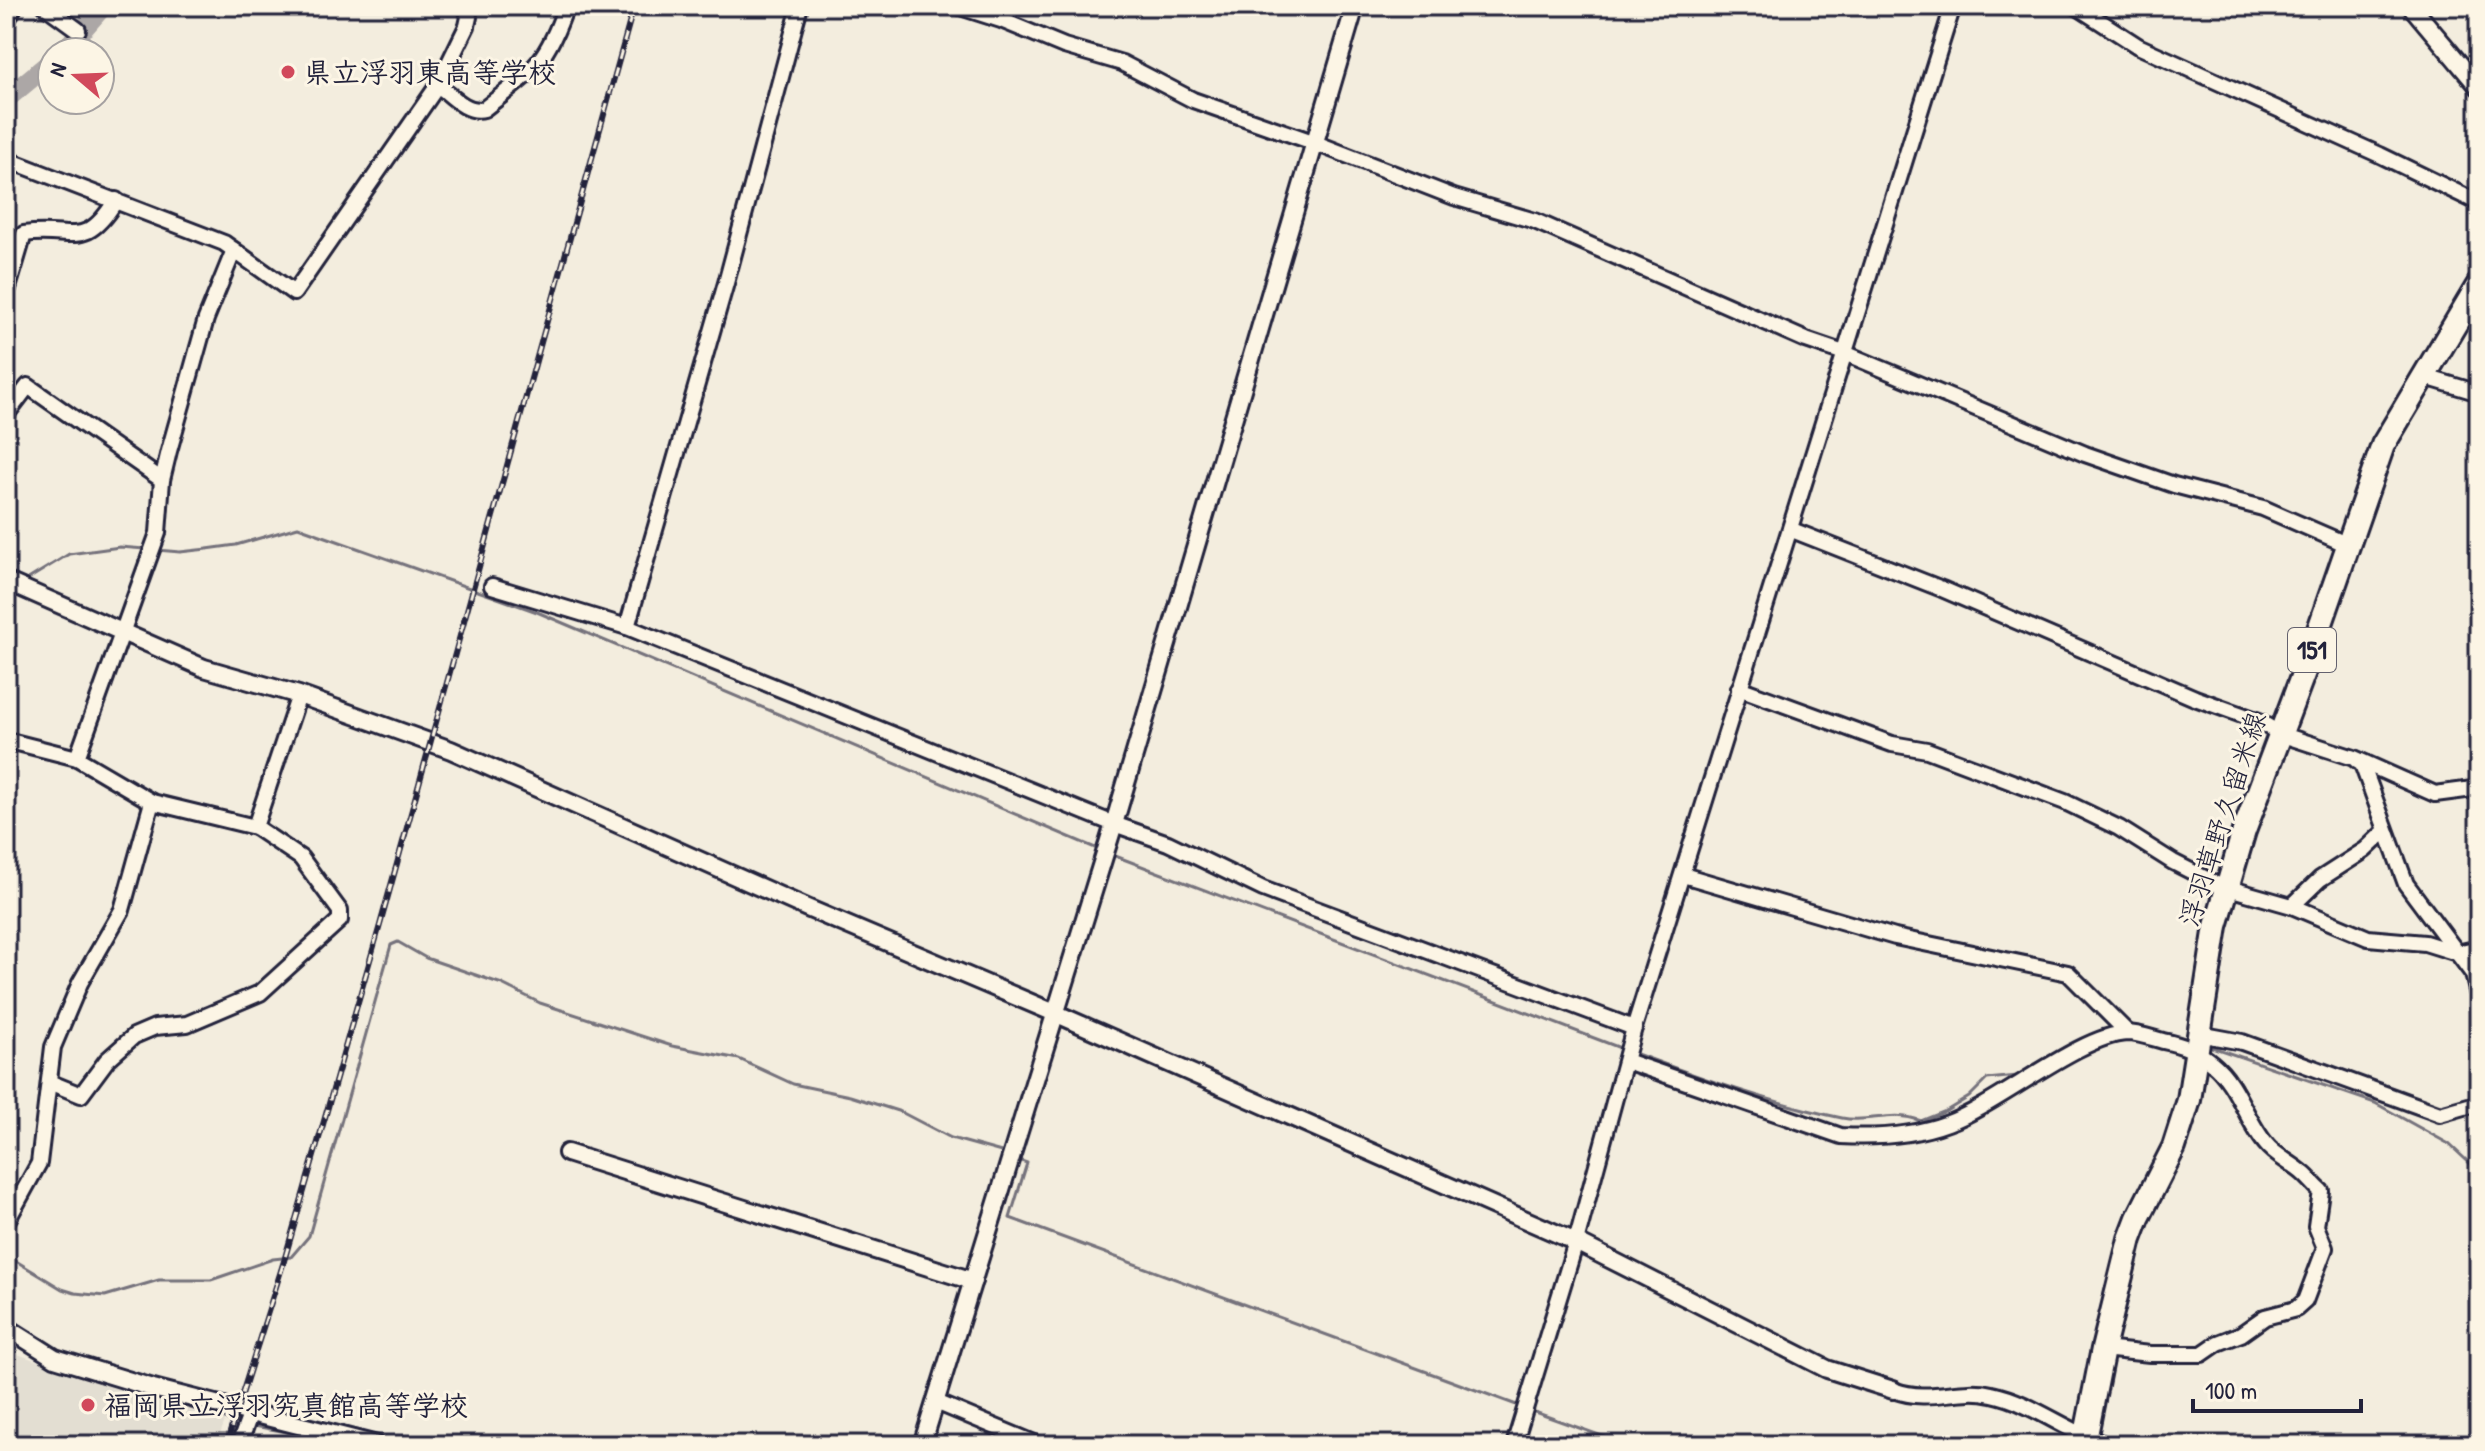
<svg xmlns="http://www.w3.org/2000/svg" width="2485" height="1451" viewBox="0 0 2485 1451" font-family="'Patrick Hand','Klee One',sans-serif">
<rect width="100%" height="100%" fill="#f3edde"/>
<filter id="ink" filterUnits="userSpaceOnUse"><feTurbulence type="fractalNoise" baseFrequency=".0125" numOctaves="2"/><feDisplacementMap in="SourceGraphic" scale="16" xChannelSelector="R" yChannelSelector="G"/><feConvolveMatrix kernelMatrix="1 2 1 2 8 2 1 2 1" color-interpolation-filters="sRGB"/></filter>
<g filter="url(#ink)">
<path fill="#e3ded2" d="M 6,1350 L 117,1389 L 225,1421 L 216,1445 L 6,1445 Z"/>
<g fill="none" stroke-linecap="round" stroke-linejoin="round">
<g stroke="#75727b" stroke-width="3">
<path d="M 157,550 L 180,552 L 207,549 L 236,545 L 298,527 L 537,612 L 1100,850"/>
<path d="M 25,581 L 69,554 L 120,547 L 145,549"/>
<path d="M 6,596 L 13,591"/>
<path d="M 1110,854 L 1623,1049"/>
<path d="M 2094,1035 L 2113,1027"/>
<path d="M 2171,1036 L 2191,1040"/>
<path d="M 2206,1045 L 2375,1103 L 2449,1144 L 2479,1172"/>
<path d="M 1634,1053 C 1701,1078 1771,1103 1842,1118 C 1870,1124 1890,1109 1921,1121 L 1946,1111 L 1969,1097 L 1987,1079 L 2018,1076 L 2028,1071"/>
<path d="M 1021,1161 L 1027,1163 L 1010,1218 L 1522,1407"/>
<path d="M 6,1255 L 62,1289 L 75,1293 L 105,1296 L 159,1280 L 211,1280 L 273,1259 L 291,1257 L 309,1236 L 391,945 L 398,942 L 426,958 L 502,984 L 540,1003 L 672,1046 L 739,1059 L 793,1084 L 850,1096 L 901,1112 L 951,1138 L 1005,1153"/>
<path d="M 34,1355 L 45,1360"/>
<path d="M 105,1381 L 238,1423"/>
<path d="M 1529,1410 L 1627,1445"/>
<path d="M 254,1426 L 314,1437"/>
</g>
<g stroke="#aca7a6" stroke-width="20">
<path d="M 63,52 L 103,6"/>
<path d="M 6,99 L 52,61"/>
</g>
<g stroke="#22223b" stroke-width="20">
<g id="minor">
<path d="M 45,6 L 78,30"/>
<path d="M 957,6 L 1001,20 L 1064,46 L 1122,63 L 1193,100 L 1313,142 L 1454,197 L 1535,221 L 1806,340 L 1847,354 L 2085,454 L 2174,485 L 2263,508 L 2348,545"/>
<path d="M 2076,6 L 2138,46 L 2380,155 L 2479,203"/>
<path d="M 438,85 C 451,95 467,114 484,109 C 531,72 546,65 566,6"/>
<path d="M 6,159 L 224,243 L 294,293 L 438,85 L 467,26 L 469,17 L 465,6"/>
<path d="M 6,295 L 24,234 C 72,227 84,252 116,200"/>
<path d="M 2422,376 L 2479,393"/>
<path d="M 6,415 L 28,386 L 162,480"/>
<path d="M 1792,530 L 1942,589 L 2195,698 L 2259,721 L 2280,734 L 2354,758 L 2435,794 L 2473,789 L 2479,791"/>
<path d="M 492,586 L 627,627 L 1114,824 L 1168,843 L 1263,889 L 1634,1028"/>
<path d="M 627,627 L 726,283 L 800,6"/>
<path d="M 1739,688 L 1892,744 L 1927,750 L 2065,802 L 2119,828 L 2173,862 L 2218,885 L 2292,906 L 2368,938 L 2425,943 L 2457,953 L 2479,948"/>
<path d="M 6,740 L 77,758 L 152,802 L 255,827 L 299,695"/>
<path d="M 77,758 L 158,533 L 162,480 L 169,451 L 206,319 L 234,250"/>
<path d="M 2357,761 L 2362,764 L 2406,884 L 2473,974 L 2479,999"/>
<path d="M 1683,875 L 1895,937 L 2068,973 L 2128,1033"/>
<path d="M 2292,906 L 2320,879 L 2365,850 L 2385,831"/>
<path d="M 2199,1034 L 2242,1042 L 2440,1114 L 2479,1103"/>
<path d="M 1626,1061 L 1841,1136 C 1878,1138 1913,1136 1948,1123 C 1999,1104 2080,1035 2127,1033 C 2138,1033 2152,1038 2163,1041 C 2182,1045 2197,1050 2212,1063 C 2238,1084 2245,1119 2266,1144 C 2275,1156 2292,1163 2304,1174 C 2310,1179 2315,1186 2321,1191 L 2316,1226 L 2325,1248 L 2305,1301 L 2296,1309 L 2265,1317 L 2241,1334 L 2218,1343 L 2202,1354 L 2150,1354 L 2103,1349"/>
<path d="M 49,1082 L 81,1095 L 107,1060 L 134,1036 L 155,1027 L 187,1024 L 260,993 L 340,920 L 340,911 L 301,858 L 255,827"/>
<path d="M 6,1223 L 39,1163 L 53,1047 L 80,983 L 122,910 L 152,802"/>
<path d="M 1893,1390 C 1932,1404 1957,1386 1992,1394 C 2031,1402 2068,1432 2107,1445"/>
<path d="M 936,1402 L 1039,1445"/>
<path d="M 239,1445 L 251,1412"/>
<path d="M 1514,1445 L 1576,1242 L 1634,1028 L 1953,6"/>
</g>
</g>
<g stroke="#22223b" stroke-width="22">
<g id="tertiary">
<path d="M 2411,6 L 2479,87"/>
<path d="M 6,581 L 204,668 L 299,695 L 451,750 L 807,908 L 1057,1014 L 1576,1242 L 1827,1369 L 1893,1390"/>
<path d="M 567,1153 L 973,1281"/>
<path d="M 6,1327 L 55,1358 L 153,1388 L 377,1445"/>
<path d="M 922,1445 L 1114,824 L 1355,6"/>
</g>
</g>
<g stroke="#22223b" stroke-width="28">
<path id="primary" d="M 2084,1445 L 2103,1349 L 2130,1239 L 2138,1218 L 2174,1147 L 2189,1100 L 2216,926 L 2244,831 L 2308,661 L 2383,445 L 2479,284"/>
</g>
<g stroke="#22223b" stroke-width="28">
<path id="trunk" d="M 6,14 L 10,6"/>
</g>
<use href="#minor" stroke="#fcf5e5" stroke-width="14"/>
<use href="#tertiary" stroke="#fcf5e5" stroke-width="16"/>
<use href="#primary" stroke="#fcf5e5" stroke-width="22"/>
<use href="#trunk" stroke="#fcf5e5" stroke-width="22"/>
<g stroke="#22223b" stroke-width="6">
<path id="rail" d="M 226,1445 L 284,1261 L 380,925 L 634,6"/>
</g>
<use href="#rail" stroke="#fcf5e5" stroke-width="3" stroke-dasharray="9" stroke-linecap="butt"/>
</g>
</g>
<g fill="#d1495b" stroke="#fcf5e5" stroke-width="3">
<circle cx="288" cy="72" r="8"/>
<circle cx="88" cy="1405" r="8"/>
</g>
<g text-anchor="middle" stroke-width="6" stroke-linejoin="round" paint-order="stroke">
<rect fill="#fcf5e5" stroke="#63616e" stroke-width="2" x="2288" y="628" width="48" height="44" rx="6"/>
<g font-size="26" font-weight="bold" fill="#22223b">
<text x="2312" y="659">151</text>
</g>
<g font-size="28" font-weight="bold" fill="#22223b" stroke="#fcf5e5" text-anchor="start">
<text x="304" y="82">県立浮羽東高等学校</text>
<text x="104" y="1415">福岡県立浮羽究真館高等学校</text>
</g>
<g font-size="28" fill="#22223b" stroke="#fcf5e5">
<text transform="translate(2222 819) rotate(-72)" y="10">浮羽草野久留米線</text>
</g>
</g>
<rect width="2485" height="1451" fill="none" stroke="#fcf5e5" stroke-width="32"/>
<rect x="16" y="16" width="2453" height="1419" fill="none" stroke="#22223b" stroke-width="3" filter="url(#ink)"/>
<g transform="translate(76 76) rotate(289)"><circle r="38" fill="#fcf5e5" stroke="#a5a1a1" stroke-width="2"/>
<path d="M0-6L14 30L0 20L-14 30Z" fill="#d1495b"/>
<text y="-12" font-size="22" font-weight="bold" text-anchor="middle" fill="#22223b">N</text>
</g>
<path d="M2193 1399v12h168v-12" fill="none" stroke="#22223b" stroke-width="4"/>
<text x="2205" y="1399" font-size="24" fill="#22223b" stroke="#fcf5e5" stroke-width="6" paint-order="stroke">100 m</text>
</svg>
